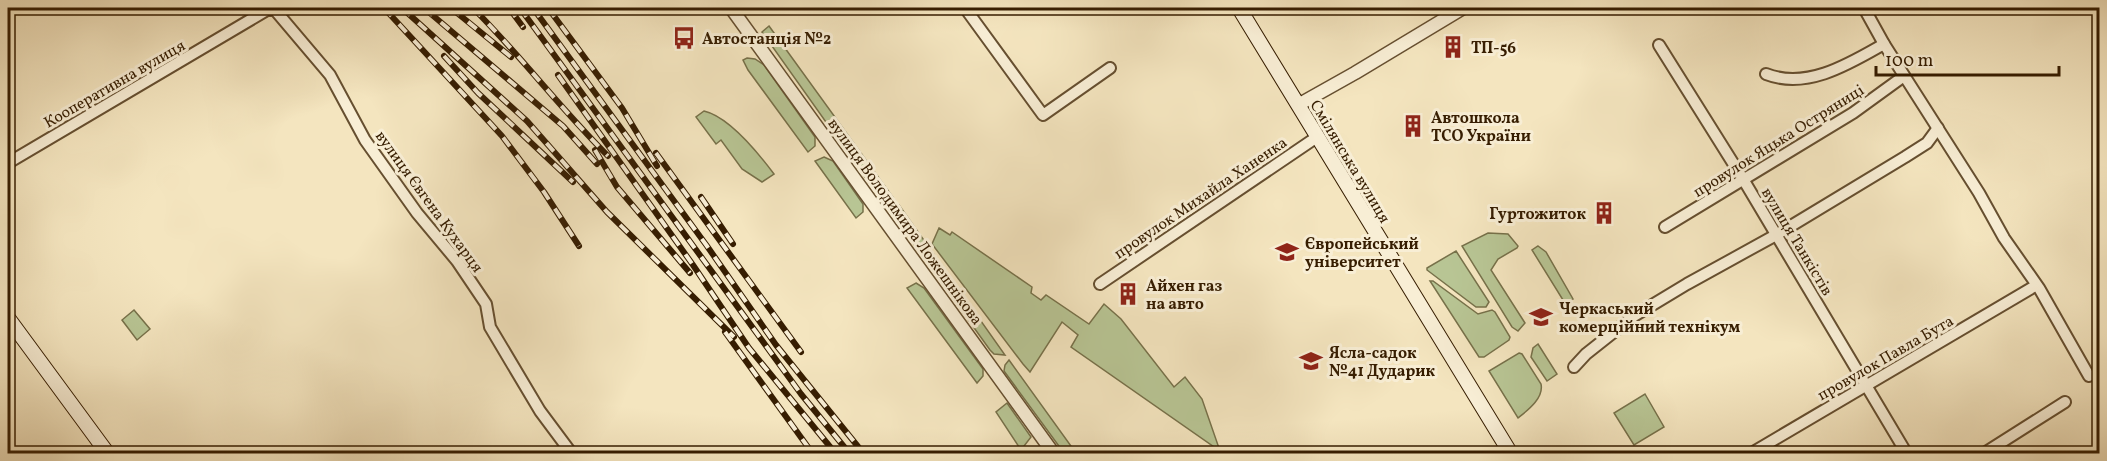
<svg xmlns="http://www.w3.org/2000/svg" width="2107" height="461" viewBox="0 0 2107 461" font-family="Vollkorn,serif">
<rect width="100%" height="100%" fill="#f4e5bf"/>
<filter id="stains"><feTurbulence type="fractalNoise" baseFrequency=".00333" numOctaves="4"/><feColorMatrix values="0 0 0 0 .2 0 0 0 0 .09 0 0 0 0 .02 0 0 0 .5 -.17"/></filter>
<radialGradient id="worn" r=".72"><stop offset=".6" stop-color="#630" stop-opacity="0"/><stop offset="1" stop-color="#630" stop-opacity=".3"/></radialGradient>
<g fill="#b8c594" stroke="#77714a" stroke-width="1.5">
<path d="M 769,26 L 895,200 L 882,201 L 762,32 Z"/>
<path d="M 747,58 L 755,59 L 764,65 L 815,137 L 815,146 L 808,152 L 748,70 L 743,60 Z"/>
<path d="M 704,111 C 730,117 759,154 774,174 L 762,182 L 742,169 L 721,140 L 716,144 L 696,117 Z"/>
<path d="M 824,157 L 833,161 L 863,204 L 863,212 L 856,218 L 815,161 Z"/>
<path d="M 899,205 L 1005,355 L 994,354 L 990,350 L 890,211 Z"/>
<path d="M 939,228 L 950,235 L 952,232 L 1032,287 L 1031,293 L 1041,300 L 1046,295 L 1089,324 L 1104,304 L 1121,319 L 1174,387 L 1185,377 L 1202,399 L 1220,451 L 1071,347 L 1078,335 L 1062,322 L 1030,372 L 1023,364 L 932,244 Z"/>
<path d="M 1488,233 L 1508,234 L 1518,246 L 1517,248 L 1498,259 L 1491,270 L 1525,323 L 1518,331 L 1512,327 L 1462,246 Z"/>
<path d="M 1538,246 L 1546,252 L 1573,299 L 1570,301 L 1563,300 L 1532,250 Z"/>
<path d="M 1456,251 L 1489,302 L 1486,307 L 1476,307 L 1427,270 L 1427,268 Z"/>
<path d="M 1430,281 L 1433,281 L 1478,314 L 1492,310 L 1495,312 L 1510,337 L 1509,340 L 1484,357 L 1479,357 Z"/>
<path d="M 916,283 L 924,288 L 983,369 L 983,376 L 977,383 L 907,288 Z"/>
<path d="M 134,310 L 150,329 L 137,340 L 122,320 Z"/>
<path d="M 1538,344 L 1557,374 L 1547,381 L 1531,357 L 1533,348 Z"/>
<path d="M 1519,353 L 1522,354 L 1541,384 C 1544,398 1528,410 1518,418 L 1489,371 Z"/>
<path d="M 1009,360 L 1076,453 L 1064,453 L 1004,371 L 1005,365 Z"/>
<path d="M 1645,394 L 1664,427 L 1634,445 L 1614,413 Z"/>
<path d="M 1007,403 L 1031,437 L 1021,450 L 996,412 Z"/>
</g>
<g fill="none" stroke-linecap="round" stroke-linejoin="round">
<g stroke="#664f30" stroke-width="14">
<g id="minor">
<path d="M 965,8 L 1043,115 L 1110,68"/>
<path d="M 1864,8 L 1884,44 L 1979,193 L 2004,238 L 2039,288 L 2089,376"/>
<path d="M 1659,45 L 1743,179 L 1907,454"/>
<path d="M 1766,74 C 1807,90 1849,64 1884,44"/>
<path d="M 8,163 L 267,10 L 275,10 L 330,75 L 365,140 L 417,213 L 457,261 L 486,304 L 490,327 L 540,411 L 572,454"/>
<path d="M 1665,227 L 1853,113 L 1904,76"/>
<path d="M 1100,284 L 1317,137"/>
<path d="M 1574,367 L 1586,354 L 1634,316 L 1687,284 L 1776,235 L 1905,157 L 1927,143 L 1938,128"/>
<path d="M 1750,454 L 2035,286"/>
<path d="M 1983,454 L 2065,402"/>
</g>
</g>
<g stroke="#664f30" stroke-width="15">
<g id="tertiary">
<path d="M 731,8 L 1054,454"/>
<path d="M 1298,105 L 1355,73 L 1463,8"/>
</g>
</g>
<g stroke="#361d01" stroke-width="16">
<g id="secondary">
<path d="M 1239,8 L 1511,454"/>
<path d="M 8,318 L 108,454"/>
</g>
</g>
<use href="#minor" stroke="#f8eed5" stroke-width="10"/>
<use href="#tertiary" stroke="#f8eed5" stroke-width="12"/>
<use href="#secondary" stroke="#f8eed5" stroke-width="14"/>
<g stroke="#361d01" stroke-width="6">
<g id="rail">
<path d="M 384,8 L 502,136 L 544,192 L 579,246"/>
<path d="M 402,8 L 527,121 L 607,212 L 734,337"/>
<path d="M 424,8 L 563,126 L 597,164"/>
<path d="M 451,8 L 511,57"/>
<path d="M 473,8 C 520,55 560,108 608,156"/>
<path d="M 509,8 L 523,27"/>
<path d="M 520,8 L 801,394 L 850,454"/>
<path d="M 533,8 L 707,246 L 776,345 L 864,454"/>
<path d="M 548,8 L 622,108 L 657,166"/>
<path d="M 444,56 L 478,93 L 573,182"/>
<path d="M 558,75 L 693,265 L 749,348 L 836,454"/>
<path d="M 595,150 L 617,187 L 690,273"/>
<path d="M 656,153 L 801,352"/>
<path d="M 701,197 L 733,244"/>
<path d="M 725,332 L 813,454"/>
</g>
</g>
<use href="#rail" stroke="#f8eed5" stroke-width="4" stroke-dasharray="11" stroke-linecap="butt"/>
</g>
<defs>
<g id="bus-bare" transform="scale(1.8)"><path d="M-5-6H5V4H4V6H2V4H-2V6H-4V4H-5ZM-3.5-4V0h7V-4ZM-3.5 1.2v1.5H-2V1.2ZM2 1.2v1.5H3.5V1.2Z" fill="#8f2418" stroke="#f8eed5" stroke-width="2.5" paint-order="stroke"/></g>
<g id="building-bare" transform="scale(1.8)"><path d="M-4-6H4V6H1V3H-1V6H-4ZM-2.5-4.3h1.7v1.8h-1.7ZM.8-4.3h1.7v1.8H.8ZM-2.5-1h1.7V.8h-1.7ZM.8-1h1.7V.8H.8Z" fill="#8f2418" stroke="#f8eed5" stroke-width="2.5" paint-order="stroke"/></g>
<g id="university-bare" transform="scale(1.8)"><path d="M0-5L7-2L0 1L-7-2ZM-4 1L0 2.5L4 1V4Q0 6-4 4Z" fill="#8f2418" stroke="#f8eed5" stroke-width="2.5" paint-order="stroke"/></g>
<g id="school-bare" transform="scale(1.8)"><path d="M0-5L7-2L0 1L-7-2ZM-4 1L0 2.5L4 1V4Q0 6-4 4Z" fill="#8f2418" stroke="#f8eed5" stroke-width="2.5" paint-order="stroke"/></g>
</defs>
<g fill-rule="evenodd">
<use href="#bus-bare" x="684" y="38"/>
<use href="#building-bare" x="1453" y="47"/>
<use href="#building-bare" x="1413" y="126"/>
<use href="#building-bare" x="1604" y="213"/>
<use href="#university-bare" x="1287" y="252"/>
<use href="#building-bare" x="1128" y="294"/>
<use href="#university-bare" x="1541" y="317"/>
<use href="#school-bare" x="1311" y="361"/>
</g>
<g text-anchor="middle" stroke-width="6" stroke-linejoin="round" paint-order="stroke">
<g font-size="16" font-weight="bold" fill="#361d01" stroke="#f8eed5" text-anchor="start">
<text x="702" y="44">Автостанція №2</text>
<text x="1471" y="53">ТП-56</text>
<text x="1431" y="123">Автошкола<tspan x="1431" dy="18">ТСО України</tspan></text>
<text x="1586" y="219" text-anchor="end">Гуртожиток</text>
<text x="1305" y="249">Європейський<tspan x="1305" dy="18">університет</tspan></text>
<text x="1146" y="291">Айхен газ<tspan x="1146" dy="18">на авто</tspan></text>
<text x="1559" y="314">Черкаський<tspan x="1559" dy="18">комерційний технікум</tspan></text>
<text x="1329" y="358">Ясла-садок<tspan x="1329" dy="18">№41 Дударик</tspan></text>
</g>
<g font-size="16" fill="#361d01" stroke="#f8eed5">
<text transform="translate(114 83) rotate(-30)" y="6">Кооперативна вулиця</text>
<text transform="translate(1778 140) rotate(-32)" y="6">провулок Яцька Остряниці</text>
<text transform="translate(1351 161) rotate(59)" y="6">Смілянська вулиця</text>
<text transform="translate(1200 197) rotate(-34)" y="6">провулок Михайла Ханенка</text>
<text transform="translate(430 201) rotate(54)" y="6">вулиця Євгена Кухарця</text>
<text transform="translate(906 221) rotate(54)" y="6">вулиця Володимира Ложешнікова</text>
<text transform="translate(1798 241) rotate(59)" y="6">вулиця Танкістів</text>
<text transform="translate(1885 357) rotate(-30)" y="6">провулок Павла Бута</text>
</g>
</g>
<rect width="2107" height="461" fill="none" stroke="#f4e5bf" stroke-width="30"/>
<rect x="9" y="9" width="2089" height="443" fill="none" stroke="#361d01" stroke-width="3"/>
<rect x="15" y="15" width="2077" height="431" fill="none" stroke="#361d01" stroke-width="1.5"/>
<path d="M1876 66v9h183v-9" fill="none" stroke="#361d01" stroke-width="3"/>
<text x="1885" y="66" font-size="18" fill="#361d01" stroke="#f8eed5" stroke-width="4.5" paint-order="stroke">100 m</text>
<rect width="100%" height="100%" filter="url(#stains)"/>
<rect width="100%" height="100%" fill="url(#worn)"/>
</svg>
